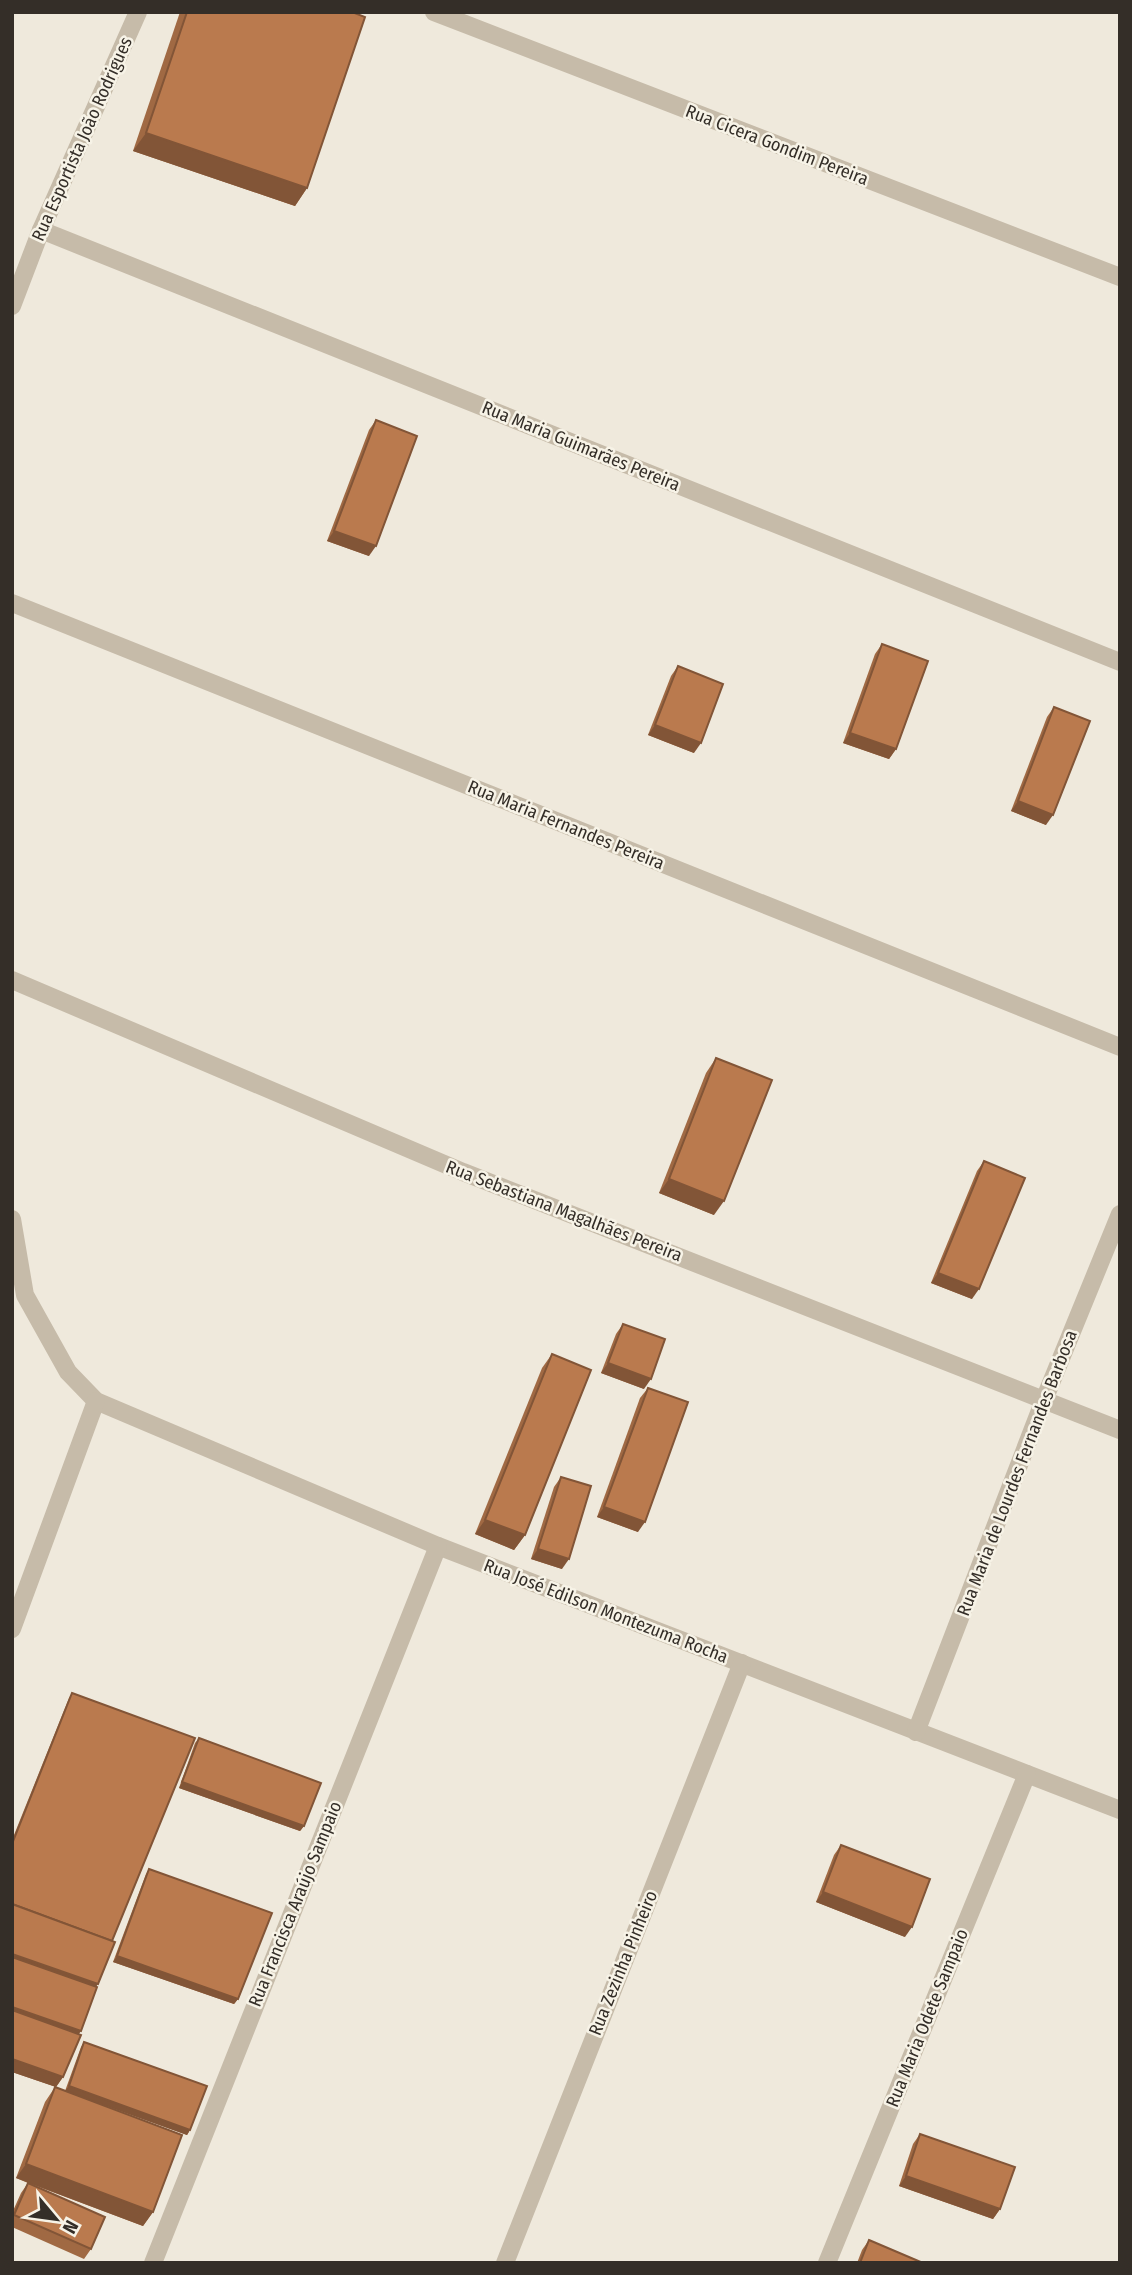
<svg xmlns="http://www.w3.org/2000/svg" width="1132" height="2275" viewBox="0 0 1132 2275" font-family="'Fira Sans Condensed',sans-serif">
<rect width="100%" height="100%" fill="#efe9dc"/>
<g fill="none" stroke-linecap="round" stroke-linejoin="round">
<g stroke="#c6bba9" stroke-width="18">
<path d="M 434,12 L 1120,277"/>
<path d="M 41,230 L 1120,662"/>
<path d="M 12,306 L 41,230 L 138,12"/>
<path d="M 12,603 L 1120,1047"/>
<path d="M 12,980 L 463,1172 L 1120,1430"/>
<path d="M 12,1219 L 25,1295 L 68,1372 L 96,1401 L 438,1546 L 1120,1810"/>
<path d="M 12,1629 L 96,1401"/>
<path d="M 916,1732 L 1044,1400 L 1120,1214"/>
<path d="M 153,2263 L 438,1546"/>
<path d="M 505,2263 L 742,1663"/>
<path d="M 827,2263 L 1027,1774"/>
</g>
</g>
<g fill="#a06943">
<path d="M 180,12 L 352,12 L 307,188 L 295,206 L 133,151 Z"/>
<path d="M 376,420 L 369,556 L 327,541 L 369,430 Z"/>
<path d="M 882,644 L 896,749 L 889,759 L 843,743 L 875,654 Z"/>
<path d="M 678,666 L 694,753 L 648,735 L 671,676 Z"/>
<path d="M 1054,707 L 1046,825 L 1011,811 L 1047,717 Z"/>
<path d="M 716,1058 L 714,1215 L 659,1193 L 706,1073 Z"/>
<path d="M 984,1161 L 972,1299 L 931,1283 L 977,1171 Z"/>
<path d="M 623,1324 L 644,1389 L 601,1373 L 616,1334 Z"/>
<path d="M 552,1354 L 525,1535 L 514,1550 L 475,1534 L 542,1368 Z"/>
<path d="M 648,1388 L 638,1532 L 597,1517 L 640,1398 Z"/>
<path d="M 561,1477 L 562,1569 L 531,1559 L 554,1487 Z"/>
<path d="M 72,1693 L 112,1941 L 63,2077 L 56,2087 L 12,2072 L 12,1840 L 69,1698 Z"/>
<path d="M 199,1738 L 304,1826 L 300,1831 L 179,1788 L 195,1743 Z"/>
<path d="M 841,1845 L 905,1937 L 816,1902 L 834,1855 Z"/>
<path d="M 149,1869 L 238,1999 L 234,2004 L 113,1962 L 146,1874 Z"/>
<path d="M 84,2042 L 190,2130 L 187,2135 L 81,2097 L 153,2212 L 143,2226 L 31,2184 L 91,2249 L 84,2259 L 12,2227 L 12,2213 L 21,2193 L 28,2183 L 16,2178 L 45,2102 L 55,2087 L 65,2091 L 81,2047 Z"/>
<path d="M 920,2134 L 1000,2209 L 993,2219 L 899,2186 L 913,2144 Z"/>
<path d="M 869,2240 L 923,2263 L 857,2263 L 862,2250 Z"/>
</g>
<g fill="#825537">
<path d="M 146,133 L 307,188 L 295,206 L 133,151 Z"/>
<path d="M 334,531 L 376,546 L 369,556 L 327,541 Z"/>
<path d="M 655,725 L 701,743 L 694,753 L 648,735 Z"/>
<path d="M 850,733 L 896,749 L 889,759 L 843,743 Z"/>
<path d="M 1018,801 L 1053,815 L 1046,825 L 1011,811 Z"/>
<path d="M 669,1179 L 724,1201 L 714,1215 L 659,1193 Z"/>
<path d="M 938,1273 L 979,1289 L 972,1299 L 931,1283 Z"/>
<path d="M 608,1363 L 651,1379 L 644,1389 L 601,1373 Z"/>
<path d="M 604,1507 L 645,1522 L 638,1532 L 597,1517 Z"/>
<path d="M 485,1520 L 525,1535 L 514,1550 L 475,1534 Z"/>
<path d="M 538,1549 L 569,1559 L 562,1569 L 531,1559 Z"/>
<path d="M 182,1782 L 304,1826 L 300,1831 L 179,1788 Z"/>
<path d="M 823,1892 L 912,1927 L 905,1937 L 816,1902 Z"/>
<path d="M 12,1954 L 98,1984 L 91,1994 L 12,1966 Z"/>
<path d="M 117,1956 L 238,1999 L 234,2004 L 113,1962 Z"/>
<path d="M 12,2007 L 81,2031 L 74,2041 L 12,2020 Z"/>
<path d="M 12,2059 L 63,2077 L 56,2087 L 12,2072 Z"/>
<path d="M 69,2086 L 190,2130 L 187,2135 L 65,2091 Z"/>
<path d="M 26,2164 L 153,2212 L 143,2226 L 16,2178 Z"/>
<path d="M 906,2176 L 1000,2209 L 993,2219 L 899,2186 Z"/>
</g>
<g fill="#ba7a4e" stroke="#825537" stroke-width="2">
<path d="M 187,12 L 352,12 L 365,17 L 307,188 L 146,133 Z"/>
<path d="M 376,420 L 417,436 L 376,546 L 334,531 Z"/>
<path d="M 882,644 L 928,661 L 896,749 L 850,733 Z"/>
<path d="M 678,666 L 723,684 L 701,743 L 655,725 Z"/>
<path d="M 1054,707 L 1090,721 L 1053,815 L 1018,801 Z"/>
<path d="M 716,1058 L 772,1080 L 724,1201 L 669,1179 Z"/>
<path d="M 984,1161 L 1025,1178 L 979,1289 L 938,1273 Z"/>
<path d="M 623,1324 L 665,1339 L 651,1379 L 608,1363 Z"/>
<path d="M 552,1354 L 591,1370 L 525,1535 L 485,1520 Z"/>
<path d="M 648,1388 L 688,1402 L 645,1522 L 604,1507 Z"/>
<path d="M 561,1477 L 591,1486 L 569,1559 L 538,1549 Z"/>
<path d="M 72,1693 L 195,1738 L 112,1941 L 12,1904 L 12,1844 Z"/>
<path d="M 199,1738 L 321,1783 L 304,1826 L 182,1782 Z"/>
<path d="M 841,1845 L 930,1879 L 912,1927 L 823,1892 Z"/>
<path d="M 149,1869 L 272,1913 L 238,1999 L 117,1956 Z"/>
<path d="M 12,1904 L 115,1942 L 98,1984 L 12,1954 Z"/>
<path d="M 12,1957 L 97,1987 L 81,2031 L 12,2007 Z"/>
<path d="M 12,2010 L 81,2035 L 63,2077 L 12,2059 Z"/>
<path d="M 84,2042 L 207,2086 L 190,2130 L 69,2086 Z"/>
<path d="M 55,2087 L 182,2135 L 153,2212 L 26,2164 Z"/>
<path d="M 920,2134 L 1015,2167 L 1000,2209 L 906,2176 Z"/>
<path d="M 28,2183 L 105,2217 L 91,2249 L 14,2215 Z"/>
<path d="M 869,2240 L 923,2263 L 860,2263 Z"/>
</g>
<g text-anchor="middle" stroke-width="5" stroke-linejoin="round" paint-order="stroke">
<g font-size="18" fill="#342e28" stroke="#f7f3e7">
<text transform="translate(82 139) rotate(-66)" y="6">Rua Esportista João Rodrigues</text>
<text transform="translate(777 145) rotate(21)" y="6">Rua Cicera Gondim Pereira</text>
<text transform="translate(581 446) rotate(22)" y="6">Rua Maria Guimarães Pereira</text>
<text transform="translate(566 825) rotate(22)" y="6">Rua Maria Fernandes Pereira</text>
<text transform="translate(564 1211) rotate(21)" y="6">Rua Sebastiana Magalhães Pereira</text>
<text transform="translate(1017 1473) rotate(-69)" y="6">Rua Maria de Lourdes Fernandes Barbosa</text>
<text transform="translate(606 1611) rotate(21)" y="6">Rua José Edilson Montezuma Rocha</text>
<text transform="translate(295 1904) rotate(-68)" y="6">Rua Francisca Araújo Sampaio</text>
<text transform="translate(623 1963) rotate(-68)" y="6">Rua Zezinha Pinheiro</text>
<text transform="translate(927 2018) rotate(-68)" y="6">Rua Maria Odete Sampaio</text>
</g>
</g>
<rect width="1132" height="2275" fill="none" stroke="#342e28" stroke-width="28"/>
<g transform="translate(56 2219) rotate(119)" stroke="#f7f3e7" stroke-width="5" paint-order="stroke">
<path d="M0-5L12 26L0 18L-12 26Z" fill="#342e28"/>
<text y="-10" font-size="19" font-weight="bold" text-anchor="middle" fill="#342e28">N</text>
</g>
</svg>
